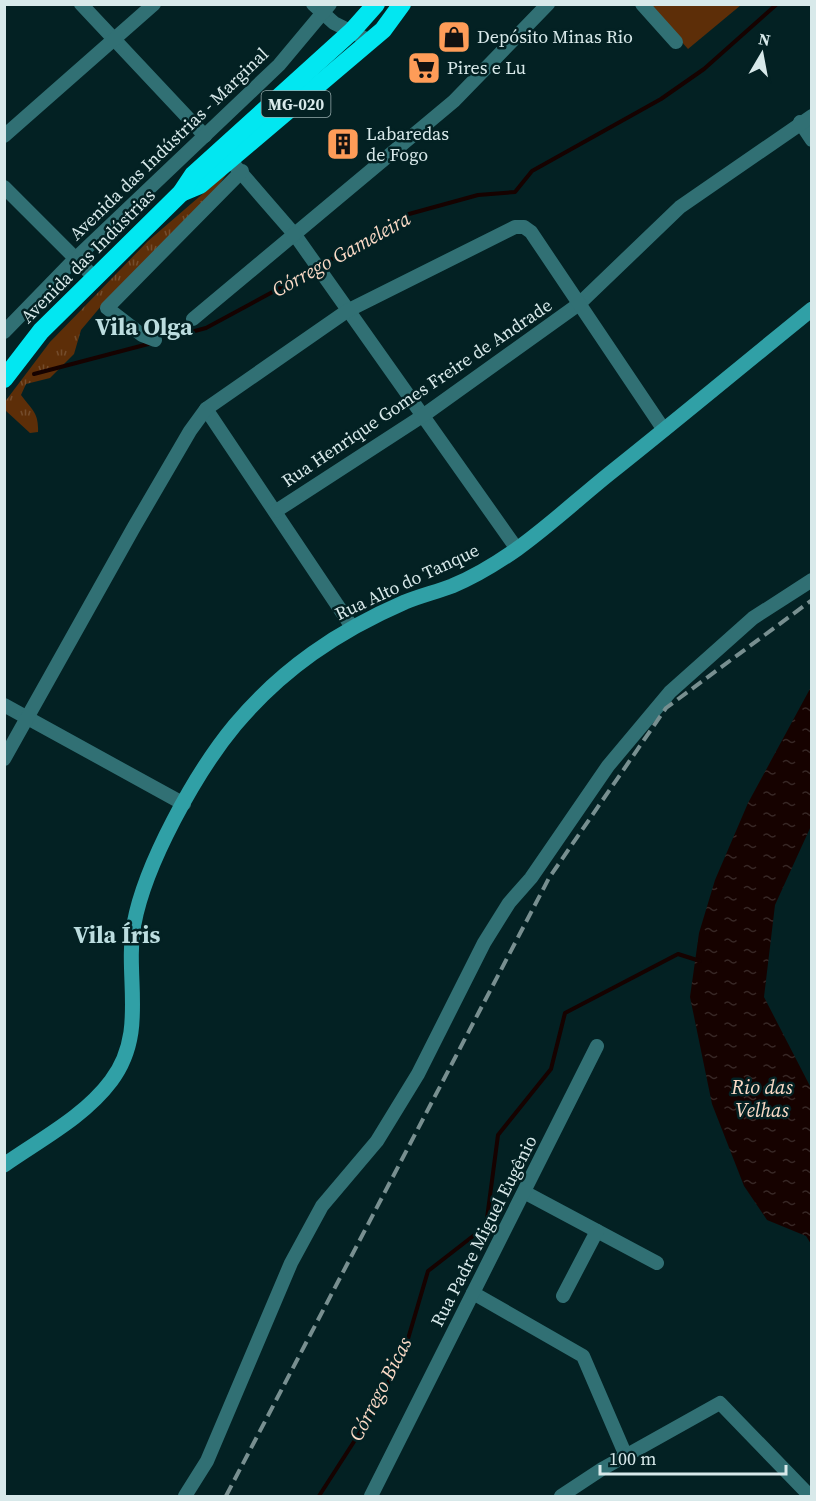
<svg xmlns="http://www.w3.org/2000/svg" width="816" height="1501" viewBox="0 0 816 1501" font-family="'Source Serif 4',serif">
<defs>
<pattern id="grass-tufts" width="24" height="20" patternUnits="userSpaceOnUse" patternTransform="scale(1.5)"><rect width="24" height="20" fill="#5d2e08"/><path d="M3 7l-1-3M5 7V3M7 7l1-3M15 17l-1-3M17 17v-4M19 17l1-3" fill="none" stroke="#744c2c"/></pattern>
<pattern id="water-ripples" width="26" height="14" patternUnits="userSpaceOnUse" patternTransform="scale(1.5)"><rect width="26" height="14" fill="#160200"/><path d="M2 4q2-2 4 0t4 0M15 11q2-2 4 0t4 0" fill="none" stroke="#372725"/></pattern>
</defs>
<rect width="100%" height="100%" fill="#032123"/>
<path fill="url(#grass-tufts)" d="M 228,172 L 217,188 L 102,305 L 81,330 L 74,354 L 50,378 L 26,384 L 21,395 C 31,409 39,412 38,432 L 30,433 L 5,410 L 4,403 L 50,342 L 148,241 Z"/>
<path fill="#5d2e08" d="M 649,5 L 741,5 L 688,49 Z"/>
<path fill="url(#water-ripples)" d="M 811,687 L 811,826 L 775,905 L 764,997 L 811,1088 L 811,1244 L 806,1236 L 767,1220 L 744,1186 L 712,1104 L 690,997 L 699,933 L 715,880 L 748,803 Z"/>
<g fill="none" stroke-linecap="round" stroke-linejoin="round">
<g stroke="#160200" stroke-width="4">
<path d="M 322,265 L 409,214 L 478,195 L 515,192 L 532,171 L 661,99 L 704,69 L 777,4"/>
<path d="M 191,332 L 206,328 L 315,269"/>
<path d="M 34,374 L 152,343"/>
<path d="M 319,1496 L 375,1409 L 405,1349 L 428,1271 L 486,1226 L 498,1135 L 551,1069 L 565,1013 L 678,954 L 700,961"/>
</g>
<g stroke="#317074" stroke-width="14">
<path d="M 81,4 L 205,136"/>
<path d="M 313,4 L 334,23 L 370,41"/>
<path d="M 642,4 L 676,42"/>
<path d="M 800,122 L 812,140"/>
<path d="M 4,136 L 154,4"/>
<path d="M 230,160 L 295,235 L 517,549"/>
<path d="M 4,187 L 93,276"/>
<path d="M 193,319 L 454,101 L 548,4"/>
<path d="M 4,332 L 75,259 L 279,65 L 330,4"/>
<path d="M 155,340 L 142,335 L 107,308 L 242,171"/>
<path d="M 206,409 L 352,627"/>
<path d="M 276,511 L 424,415 L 579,304 L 680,207 L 812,116"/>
<path d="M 4,705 L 184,804"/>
<path d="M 4,759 L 134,527 L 190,431 L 206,409 L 347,311 L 515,227 L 524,227 L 531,232 L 664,430"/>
<path d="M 524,1192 L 657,1263"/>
<path d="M 473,1293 L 583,1356 L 626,1456"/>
<path d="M 563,1296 L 597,1231"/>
<path d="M 185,1496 L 207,1461 L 291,1263 L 322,1206 L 377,1141 L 418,1074 L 484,943 L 509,903 L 531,878 L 608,766 L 670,692 L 753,618 L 812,580"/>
<path d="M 371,1496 L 597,1046"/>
<path d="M 561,1496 L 602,1469 L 720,1403 L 810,1496"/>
</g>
<path stroke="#30a0a6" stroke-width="15" d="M 4,1165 C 41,1139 84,1117 111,1081 C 148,1032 124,978 134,924 C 145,864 196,772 235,725 C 282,669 338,631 405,602 C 420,596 436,592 452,586 C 474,577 497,563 517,549 C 549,526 578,499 609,474 C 677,420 744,364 812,309"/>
<g stroke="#02e7f1" stroke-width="18">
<path d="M 181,193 L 200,185 L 383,30 L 402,4"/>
<path d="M 4,379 L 41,331 L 181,193 L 193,175 L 352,31 L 376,4"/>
</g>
<path stroke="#788f90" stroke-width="4" stroke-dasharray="12 6" stroke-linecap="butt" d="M 226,1496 L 549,878 L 666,708 L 812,600"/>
</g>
<defs>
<g id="shop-square" transform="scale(1.725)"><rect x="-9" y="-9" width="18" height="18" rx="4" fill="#fe9c58" stroke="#032123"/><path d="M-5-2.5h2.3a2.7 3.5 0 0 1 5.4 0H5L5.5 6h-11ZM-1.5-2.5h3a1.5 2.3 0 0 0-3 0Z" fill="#111"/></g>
<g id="supermarket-square" transform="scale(1.725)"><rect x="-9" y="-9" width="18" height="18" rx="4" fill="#fe9c58" stroke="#032123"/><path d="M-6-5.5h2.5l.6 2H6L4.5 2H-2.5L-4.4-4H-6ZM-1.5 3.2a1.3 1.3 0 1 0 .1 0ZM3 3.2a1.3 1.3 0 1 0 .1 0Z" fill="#111"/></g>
<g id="building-square" transform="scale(1.725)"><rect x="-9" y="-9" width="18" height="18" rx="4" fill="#fe9c58" stroke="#032123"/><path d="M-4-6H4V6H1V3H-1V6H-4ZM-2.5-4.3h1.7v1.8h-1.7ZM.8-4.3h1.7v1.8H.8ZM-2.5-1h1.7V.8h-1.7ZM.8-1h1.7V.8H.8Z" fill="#111"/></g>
</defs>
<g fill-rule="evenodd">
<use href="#shop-square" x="454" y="37"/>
<use href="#supermarket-square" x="424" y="68"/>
<use href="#building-square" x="343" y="144"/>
</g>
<g text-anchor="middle" stroke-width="5" stroke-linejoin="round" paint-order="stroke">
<rect fill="#032123" stroke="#98adae" stroke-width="1.5" x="261.5" y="91" width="69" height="26" rx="4.5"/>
<g font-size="16" font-weight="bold" fill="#d8e9ea">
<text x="296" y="110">MG-020</text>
</g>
<g font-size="18" fill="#d8e9ea" stroke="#032123" text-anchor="start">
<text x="477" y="43">Depósito Minas Rio</text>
<text x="447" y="74">Pires e Lu</text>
<text x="366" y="140">Labaredas<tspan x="366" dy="21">de Fogo</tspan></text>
</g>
<g font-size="18" fill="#d8e9ea" stroke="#032123">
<text transform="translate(169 144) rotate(-44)" y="6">Avenida das Indústrias - Marginal</text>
<text transform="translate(88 256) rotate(-45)" y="6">Avenida das Indústrias</text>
<text transform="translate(417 393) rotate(-34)" y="6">Rua Henrique Gomes Freire de Andrade</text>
<text transform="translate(407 582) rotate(-25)" y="6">Rua Alto do Tanque</text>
<text transform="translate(484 1231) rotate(-63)" y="6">Rua Padre Miguel Eugênio</text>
</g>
<g font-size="20" font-style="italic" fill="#fcdbc7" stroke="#032123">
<text transform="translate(341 254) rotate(-29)" y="7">Córrego Gameleira</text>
<text x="762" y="1094">Rio das<tspan x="762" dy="23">Velhas</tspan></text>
<text transform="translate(380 1389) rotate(-63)" y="7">Córrego Bicas</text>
</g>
<g font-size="24" font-weight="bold" fill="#bcdddf" stroke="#032123">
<text x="144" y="335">Vila Olga</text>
<text x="117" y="943">Vila Íris</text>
</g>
</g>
<rect width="816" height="1501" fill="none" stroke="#d8e9ea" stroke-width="12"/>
<g transform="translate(762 54) rotate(10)" stroke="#032123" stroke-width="4.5" paint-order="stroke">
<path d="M0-4.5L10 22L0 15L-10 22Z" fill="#d8e9ea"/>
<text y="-9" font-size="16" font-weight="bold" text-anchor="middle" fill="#d8e9ea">N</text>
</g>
<path d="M600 1465v9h186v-9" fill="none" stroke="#d8e9ea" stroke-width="3"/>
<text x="609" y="1465" font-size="18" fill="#d8e9ea" stroke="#032123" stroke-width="4.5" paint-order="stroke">100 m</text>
</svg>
